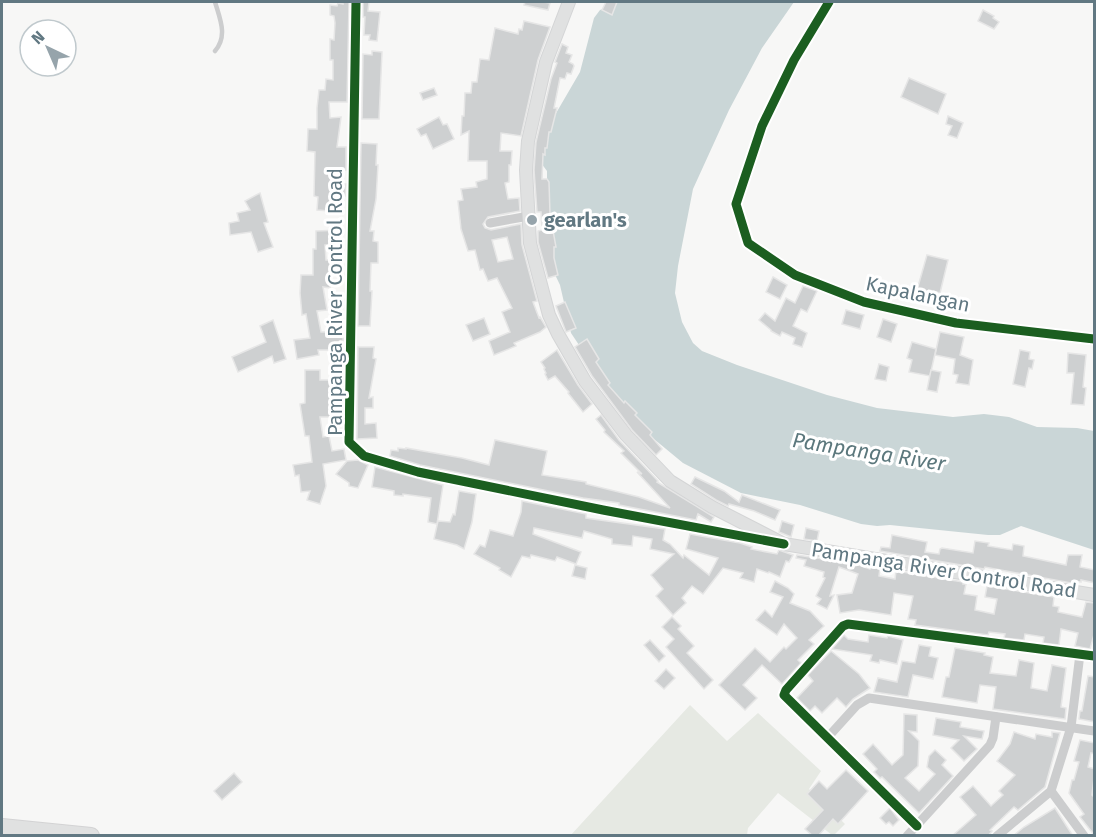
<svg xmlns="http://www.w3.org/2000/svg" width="1096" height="837" viewBox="0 0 1096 837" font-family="'Fira Sans',sans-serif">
<rect width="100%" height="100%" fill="#f7f7f6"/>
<path fill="#e6e9e3" d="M 690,705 L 727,741 L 758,713 L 821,771 L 809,789 L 845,824 L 834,835 L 832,835 L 778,793 L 748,828 L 747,835 L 570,836 Z"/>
<path fill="#cad6d7" d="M 617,2 L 794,2 L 762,48 L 729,110 L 693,189 L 678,266 L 675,293 L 682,322 L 693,343 L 702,351 L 737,365 L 827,395 L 877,408 L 953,417 L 984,414 L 1009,417 L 1037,427 L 1077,428 L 1094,431 L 1094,550 L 1021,526 L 1000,535 L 988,535 L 890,525 L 877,526 L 861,524 L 800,505 L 741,493 L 683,463 L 637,425 L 585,354 L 571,333 L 560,285 L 548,260 L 541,228 L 547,205 L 547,171 L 541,163 L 541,139 L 580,72 L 594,18 L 600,10 L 615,4 Z"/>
<g fill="#ced0d1" stroke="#e6e6e6" stroke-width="1.5" fill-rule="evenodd">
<path d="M 343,2 L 349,2 L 347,102 L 329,102 L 330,118 L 341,117 L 337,147 L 346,147 L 346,170 L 343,170 L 342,184 L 346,184 L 345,196 L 331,195 L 330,211 L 317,210 L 318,197 L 314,196 L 315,152 L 307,151 L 308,129 L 317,129 L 317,108 L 319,90 L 325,90 L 326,79 L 333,80 L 333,60 L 330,60 L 330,39 L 334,40 L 335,23 L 334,16 L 330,15 L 330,5 L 337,6 L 338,3 L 343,4 Z"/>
<path d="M 363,2 L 369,2 L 368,11 L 380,12 L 377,41 L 369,40 L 370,35 L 364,35 L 365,17 L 363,17 Z"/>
<path d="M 525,2 L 544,2 L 550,3 L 548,10 L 524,5 Z"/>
<path d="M 606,2 L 617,2 L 612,15 L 602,10 Z"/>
<path d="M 983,10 L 994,16 L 993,18 L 999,22 L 994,29 L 978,21 Z"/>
<path d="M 524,21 L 550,27 L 538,60 L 521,136 L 501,133 L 500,151 L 512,151 L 511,165 L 509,165 L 509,182 L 505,183 L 508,199 L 519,198 L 520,211 L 488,217 L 483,224 L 485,228 L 491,230 L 521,224 L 522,245 L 537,301 L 533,302 L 539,318 L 540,317 L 546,327 L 540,332 L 514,343 L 516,346 L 494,355 L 489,341 L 510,332 L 502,312 L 512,308 L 497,278 L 488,281 L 483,269 L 480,270 L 475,250 L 468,251 L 461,229 L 458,201 L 463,200 L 461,189 L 477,187 L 476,182 L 487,179 L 487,161 L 468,161 L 469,131 L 461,135 L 462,116 L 464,116 L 465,93 L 471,93 L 472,82 L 477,82 L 480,59 L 489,60 L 495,28 L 518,34 L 519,29 L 522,30 ZM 507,237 L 513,259 L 498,262 L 492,240 Z"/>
<path d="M 562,44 L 568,47 L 566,53 L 572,55 L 569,62 L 573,64 L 574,66 L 571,74 L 567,73 L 565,79 L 560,78 L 554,108 L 557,108 L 551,132 L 549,132 L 547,148 L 545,148 L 545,155 L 543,154 L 542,179 L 547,179 L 549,182 L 550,214 L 556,247 L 554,247 L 554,258 L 558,275 L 548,278 L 538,242 L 538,231 L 542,230 L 541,212 L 537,212 L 534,170 L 536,142 L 551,79 L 557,63 L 555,62 Z"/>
<path d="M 372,51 L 382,52 L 379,119 L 362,119 L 363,54 L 372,55 Z"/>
<path d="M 909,78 L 946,94 L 938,114 L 901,97 Z"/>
<path d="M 434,88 L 437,95 L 423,100 L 420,93 Z"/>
<path d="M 948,116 L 963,123 L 957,138 L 948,135 L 952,126 L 946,124 Z"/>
<path d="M 439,117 L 443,125 L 447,124 L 454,139 L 433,149 L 426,134 L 421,136 L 417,129 Z"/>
<path d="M 361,143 L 377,144 L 376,165 L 378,165 L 376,199 L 370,231 L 374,231 L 373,241 L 378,242 L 378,263 L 371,263 L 370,291 L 372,291 L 370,326 L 358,326 Z"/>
<path d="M 260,193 L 268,222 L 264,223 L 273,247 L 258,252 L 251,232 L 230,235 L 229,223 L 239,221 L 237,213 L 250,210 L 245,201 Z"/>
<path d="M 341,230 L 340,245 L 325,245 L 326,260 L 330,260 L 330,288 L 323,287 L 327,310 L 317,311 L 321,332 L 343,332 L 343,350 L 318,350 L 319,355 L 297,359 L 294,340 L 310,338 L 306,314 L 302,315 L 300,293 L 301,275 L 313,275 L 313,249 L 316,249 L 316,231 Z"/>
<path d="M 927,255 L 948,260 L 940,293 L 929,290 L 929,294 L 917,290 Z"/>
<path d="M 773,277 L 787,285 L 780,299 L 766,292 Z"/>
<path d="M 803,286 L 817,291 L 807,312 L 801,309 L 793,326 L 807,333 L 802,347 L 793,344 L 795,338 L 782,332 L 780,336 L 771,331 L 771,330 L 759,320 L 765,313 L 775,321 L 786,298 L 795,303 Z"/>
<path d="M 565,302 L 576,328 L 566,332 L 556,306 Z"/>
<path d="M 846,310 L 864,315 L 860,329 L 842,324 Z"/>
<path d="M 484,318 L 490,334 L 473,341 L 466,325 Z"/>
<path d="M 883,319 L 897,324 L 891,342 L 877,337 Z"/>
<path d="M 273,320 L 286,359 L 274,363 L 272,356 L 238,372 L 232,357 L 266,342 L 260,326 Z"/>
<path d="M 940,332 L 964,337 L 960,355 L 973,360 L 969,385 L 956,383 L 958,375 L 953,374 L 955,359 L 935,355 Z"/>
<path d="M 587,339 L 599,359 L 596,362 L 610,383 L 608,385 L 624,403 L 625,401 L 637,413 L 635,415 L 652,432 L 650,435 L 662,449 L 656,455 L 632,430 L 592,376 L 575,347 Z"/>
<path d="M 912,342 L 936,349 L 930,376 L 909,372 L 912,360 L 907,358 Z"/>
<path d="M 358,347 L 374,347 L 373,358 L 376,359 L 369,398 L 373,397 L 373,408 L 365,408 L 365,424 L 376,423 L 377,438 L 357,439 Z"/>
<path d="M 557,350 L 578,385 L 592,404 L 583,412 L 568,393 L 569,392 L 555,376 L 548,380 L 545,374 L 546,373 L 544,369 L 545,368 L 541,362 Z"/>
<path d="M 1020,350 L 1030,352 L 1029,359 L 1034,360 L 1032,369 L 1029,368 L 1025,387 L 1013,384 Z"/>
<path d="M 1068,353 L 1086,355 L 1083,387 L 1086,388 L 1084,405 L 1071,404 L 1074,373 L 1067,373 Z"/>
<path d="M 879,364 L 889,367 L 886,381 L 875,379 Z"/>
<path d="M 305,370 L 320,370 L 320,380 L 342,380 L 342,401 L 334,401 L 334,417 L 320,417 L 323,437 L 329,436 L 332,451 L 344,449 L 346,460 L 323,464 L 326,486 L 320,504 L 307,500 L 310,491 L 301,492 L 299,475 L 295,476 L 293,465 L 312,462 L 309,436 L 305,436 L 300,404 L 305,403 Z"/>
<path d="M 931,370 L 941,372 L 937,392 L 927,390 Z"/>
<path d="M 601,415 L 619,440 L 658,481 L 657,482 L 714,517 L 711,522 L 698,514 L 696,520 L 619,505 L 619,503 L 583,498 L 420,465 L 390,456 L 391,450 L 398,451 L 398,448 L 406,449 L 406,448 L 462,458 L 489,465 L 495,440 L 547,451 L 542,475 L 586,482 L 586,484 L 639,497 L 670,508 L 637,472 L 642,474 L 621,453 L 624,451 L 604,432 L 605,430 L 596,419 Z"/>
<path d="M 358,460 L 368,465 L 358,488 L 349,486 L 349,483 L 336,474 L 347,461 Z"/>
<path d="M 375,467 L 443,485 L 437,524 L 428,522 L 431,498 L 403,494 L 403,496 L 394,495 L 394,491 L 372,487 Z"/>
<path d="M 695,477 L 724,491 L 739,502 L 742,495 L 780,510 L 775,520 L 754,511 L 729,504 L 728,506 L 716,500 L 691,484 Z"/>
<path d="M 459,491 L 476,494 L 472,522 L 464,549 L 457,545 L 434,539 L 438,521 L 450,522 L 453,514 L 455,515 Z"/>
<path d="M 522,501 L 586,514 L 586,518 L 665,529 L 663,540 L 670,544 L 683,558 L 684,555 L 709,575 L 718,558 L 686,549 L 690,534 L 740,543 L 752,547 L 751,549 L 777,554 L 779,550 L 793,555 L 789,562 L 786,561 L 780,577 L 769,572 L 768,573 L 757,569 L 754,582 L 740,578 L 743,573 L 723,568 L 703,594 L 692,586 L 682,598 L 686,603 L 673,615 L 656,596 L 663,589 L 651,575 L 674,554 L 650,549 L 652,539 L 633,536 L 632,546 L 612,544 L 612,539 L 584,531 L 582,538 L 534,528 L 533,534 L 581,552 L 576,564 L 557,557 L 555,561 L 531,555 L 530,558 L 522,556 L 511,577 L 499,570 L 500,568 L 474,554 L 480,545 L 485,547 L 490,530 L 513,536 L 521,512 Z"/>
<path d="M 782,521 L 794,525 L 791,537 L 779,532 Z"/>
<path d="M 806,528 L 819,531 L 817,541 L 804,539 Z"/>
<path d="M 892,535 L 927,542 L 925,552 L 939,554 L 940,549 L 942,548 L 973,553 L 975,541 L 989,543 L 988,546 L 1012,550 L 1013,544 L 1024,546 L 1023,556 L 1066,565 L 1068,555 L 1082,555 L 1080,567 L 1095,570 L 1095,583 L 1081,580 L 1081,582 L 1072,581 L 1071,583 L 985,567 L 984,569 L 880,551 L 881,547 L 890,548 Z"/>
<path d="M 797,555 L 856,564 L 870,569 L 871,567 L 880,568 L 879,576 L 895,579 L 896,571 L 963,582 L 963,584 L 966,584 L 964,594 L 977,596 L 975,610 L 994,614 L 997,599 L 985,597 L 987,586 L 1054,597 L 1053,606 L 1059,607 L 1058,612 L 1082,617 L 1086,602 L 1095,603 L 1095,631 L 1090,649 L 1075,646 L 1078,633 L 1061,629 L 1059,645 L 1043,643 L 1044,637 L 1025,634 L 1024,640 L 1004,638 L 1005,634 L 989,632 L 988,635 L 915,625 L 916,620 L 908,619 L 913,596 L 894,593 L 891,615 L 859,610 L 840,613 L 837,595 L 852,593 L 858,574 L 839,567 L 830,596 L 834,595 L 827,609 L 817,604 L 821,599 L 816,596 L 825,578 L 823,577 L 824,572 L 804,566 L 806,560 L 796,558 Z"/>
<path d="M 575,565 L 587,568 L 585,579 L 572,576 Z"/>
<path d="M 775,581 L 788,588 L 794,594 L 790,603 L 810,611 L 824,626 L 809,640 L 814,644 L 798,660 L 801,663 L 782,684 L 762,665 L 743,685 L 757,698 L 745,710 L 719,685 L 755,648 L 770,662 L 784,647 L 786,649 L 797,638 L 784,624 L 777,635 L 756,620 L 765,610 L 772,617 L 783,597 L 770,592 Z"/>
<path d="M 672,617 L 681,626 L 678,629 L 694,646 L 687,653 L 713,680 L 704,689 L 666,647 L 674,639 L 662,627 Z"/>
<path d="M 844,635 L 848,639 L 868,642 L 869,635 L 887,638 L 888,636 L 903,640 L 897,664 L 880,660 L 879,663 L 870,661 L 872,655 L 832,649 Z"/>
<path d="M 650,640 L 665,656 L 659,662 L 644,645 Z"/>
<path d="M 919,645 L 931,647 L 929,656 L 938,658 L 933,679 L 913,675 L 908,697 L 874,692 L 878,678 L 897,682 L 902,661 L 915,663 Z"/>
<path d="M 955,648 L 985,653 L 984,655 L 993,657 L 990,673 L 1016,676 L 1019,660 L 1034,663 L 1031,688 L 1047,691 L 1052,665 L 1066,668 L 1061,707 L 1066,708 L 1065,719 L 993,709 L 996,687 L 980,685 L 977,703 L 942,697 L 946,677 L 949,677 Z"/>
<path d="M 831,651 L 859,674 L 870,688 L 853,699 L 846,707 L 837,698 L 822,713 L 815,706 L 810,711 L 797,698 L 813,681 L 808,675 Z"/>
<path d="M 666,669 L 675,678 L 664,689 L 655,681 Z"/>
<path d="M 1088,676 L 1095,677 L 1095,722 L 1079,719 L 1080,711 L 1082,711 Z"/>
<path d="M 904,714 L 917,715 L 917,732 L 909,731 L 919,741 L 918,766 L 905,778 L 919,791 L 935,774 L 927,767 L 929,756 L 935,750 L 946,760 L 942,765 L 953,776 L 919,813 L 882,777 L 880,778 L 874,772 L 877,769 L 863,754 L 873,744 L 892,765 L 903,755 Z"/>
<path d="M 936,718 L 961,722 L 960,727 L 984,731 L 982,739 L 964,736 L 977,749 L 964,761 L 951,748 L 959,740 L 933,735 Z"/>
<path d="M 1014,732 L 1035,739 L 1036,734 L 1052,737 L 1052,732 L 1060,733 L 1045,787 L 1018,810 L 1014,807 L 990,830 L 992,831 L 988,836 L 952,836 L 976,815 L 960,797 L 973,786 L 991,806 L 1003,795 L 999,791 L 1015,775 L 997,761 L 1010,744 Z"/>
<path d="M 1080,740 L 1095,743 L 1095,754 L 1091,753 L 1088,767 L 1095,769 L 1092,795 L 1095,798 L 1095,836 L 1080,817 L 1084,814 L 1069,793 L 1072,780 L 1074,780 L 1079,762 L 1074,761 Z"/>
<path d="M 846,770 L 868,791 L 838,824 L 833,819 L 818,836 L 813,836 L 805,829 L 823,810 L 807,794 L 819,781 L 827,789 Z"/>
<path d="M 234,773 L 242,782 L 222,800 L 214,791 Z"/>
<path d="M 890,808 L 899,820 L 893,826 L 889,822 L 886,824 L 880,818 Z"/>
<path d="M 1055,808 L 1073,836 L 1013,836 L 1024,827 Z"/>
</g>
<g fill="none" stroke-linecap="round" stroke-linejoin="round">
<g stroke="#d4d5d6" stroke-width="14">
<path id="secondary" d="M 569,2 L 546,62 L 528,141 L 526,170 L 530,243 L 549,315 L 558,334 L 585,381 L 626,435 L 670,481 L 712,507 L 784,544 L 1094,595"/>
</g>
<g stroke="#d3d3d4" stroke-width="18">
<path id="motorway" d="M 2,827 L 91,836"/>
</g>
<path stroke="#cccdce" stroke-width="4.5" d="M 215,51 C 228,36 220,19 215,2"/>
<g stroke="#cccdce" stroke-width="9">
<path d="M 829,2 L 794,60 L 762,126 L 736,204 L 748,243 L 795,275 L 864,302 L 956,323 L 1094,339"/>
<path d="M 490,223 L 529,216"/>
<path d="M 1080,654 L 1071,727 L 1051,791 L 1084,836"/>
<path d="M 828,737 L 857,705 L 869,698 L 1094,731"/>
<path d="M 917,826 L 784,695 L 786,690 L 843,626 L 848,624 L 1094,656"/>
<path d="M 907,836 L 990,745 L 993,738 L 996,717"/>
<path d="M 997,836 L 1051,791"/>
</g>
<path stroke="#cccdce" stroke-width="10" d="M 356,2 L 349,442 L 364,456 L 418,472 L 603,510 L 775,542"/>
<use href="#secondary" stroke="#e0e1e1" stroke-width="12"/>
<use href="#motorway" stroke="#e0e1e1" stroke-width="16"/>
<g stroke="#fff" stroke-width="13">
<g id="cycleway">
<path d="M 356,2 L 349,442 L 364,456 L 418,472 L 603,510 L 784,544"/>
<path d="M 829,2 L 794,60 L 762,126 L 736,204 L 748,243 L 795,275 L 864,302 L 956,323 L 1094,339"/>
<path d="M 917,826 L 784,695 L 786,690 L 843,626 L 848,624 L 1094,656"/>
</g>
</g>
<use href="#cycleway" stroke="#1b5e20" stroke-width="9"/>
</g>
<circle fill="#96a4ab" stroke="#fff" stroke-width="2" cx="532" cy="220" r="6"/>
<g text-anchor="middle" stroke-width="6" stroke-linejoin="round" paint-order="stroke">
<g font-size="20" font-weight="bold" fill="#617882" stroke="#fff" text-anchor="start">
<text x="544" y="227">gearlan's</text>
</g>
<g font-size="20" fill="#617882" stroke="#fff">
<text transform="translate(918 294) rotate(12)" y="7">Kapalangan</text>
<text transform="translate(335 302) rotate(-90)" y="7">Pampanga River Control Road</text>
<text transform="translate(944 570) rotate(9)" y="7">Pampanga River Control Road</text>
</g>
<g font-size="21" font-style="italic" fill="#5c787d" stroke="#fff">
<text transform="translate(869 452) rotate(9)" y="7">Pampanga River</text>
</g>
</g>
<rect width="1096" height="837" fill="none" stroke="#617882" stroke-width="6"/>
<g transform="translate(48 48) rotate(316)"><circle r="28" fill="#ffffff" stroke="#c0c9cd" stroke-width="1.5"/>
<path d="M0-4.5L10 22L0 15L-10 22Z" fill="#96a4ab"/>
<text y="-9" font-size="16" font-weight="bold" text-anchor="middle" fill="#617882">N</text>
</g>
</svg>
